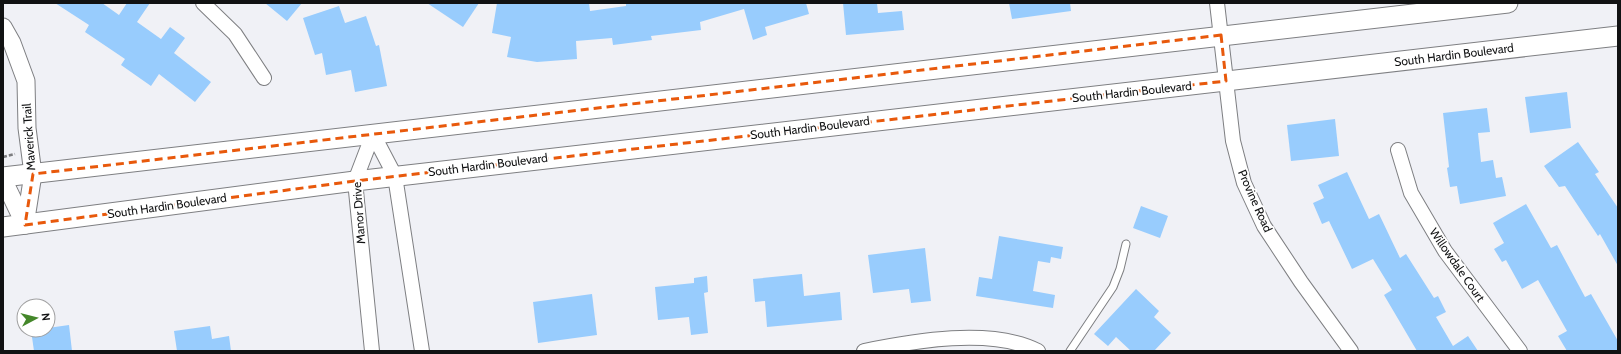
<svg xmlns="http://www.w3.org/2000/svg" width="1621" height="354" viewBox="0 0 1621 354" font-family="Cabin,sans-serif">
<rect width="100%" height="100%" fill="#f0f1f6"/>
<g fill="#98ccfd">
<path d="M 55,3 L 102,3 L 119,15 L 127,3 L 150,3 L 137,22 L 161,39 L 170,27 L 185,38 L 174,53 L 211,82 L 195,102 L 159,74 L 151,86 L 121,65 L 125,59 L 85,32 L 89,25 Z"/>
<path d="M 265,3 L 302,3 L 287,21 Z"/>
<path d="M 427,3 L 479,3 L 463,27 Z"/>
<path d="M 497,3 L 589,3 L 590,11 L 626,6 L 626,3 L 806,3 L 809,14 L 765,27 L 767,35 L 753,40 L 744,9 L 700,22 L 701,30 L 651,36 L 652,40 L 613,45 L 612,38 L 576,41 L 577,59 L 537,62 L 507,57 L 511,37 L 492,33 Z"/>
<path d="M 843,3 L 877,3 L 878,13 L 902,11 L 904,30 L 846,35 Z"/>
<path d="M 1009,3 L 1070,3 L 1071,11 L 1012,19 Z"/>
<path d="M 339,6 L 345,23 L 366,16 L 376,46 L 379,45 L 387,86 L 355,92 L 351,70 L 326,75 L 322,53 L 315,55 L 303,18 Z"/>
<path d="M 1567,92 L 1571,128 L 1530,133 L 1525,97 Z"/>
<path d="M 1487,108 L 1490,132 L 1478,133 L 1481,162 L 1493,160 L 1496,178 L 1502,177 L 1506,196 L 1460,204 L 1457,186 L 1450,187 L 1447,168 L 1449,167 L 1443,113 Z"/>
<path d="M 1335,119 L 1339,156 L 1291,161 L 1287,125 Z"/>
<path d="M 1578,142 L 1599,172 L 1595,174 L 1618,208 L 1618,266 L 1600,234 L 1598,236 L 1565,186 L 1559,187 L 1544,166 Z"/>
<path d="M 1347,172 L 1369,219 L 1379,214 L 1400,258 L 1406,254 L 1434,298 L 1438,296 L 1446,312 L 1436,317 L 1453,346 L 1468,336 L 1478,351 L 1417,351 L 1384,295 L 1392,290 L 1373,259 L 1352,269 L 1329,221 L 1322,224 L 1313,203 L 1324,198 L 1318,185 Z"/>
<path d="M 1526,204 L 1551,248 L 1557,245 L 1585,297 L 1591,294 L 1618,341 L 1618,351 L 1567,351 L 1558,336 L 1567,331 L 1538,280 L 1522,289 L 1506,260 L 1502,262 L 1494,249 L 1504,243 L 1493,223 Z"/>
<path d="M 1141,206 L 1168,216 L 1160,238 L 1133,228 Z"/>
<path d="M 999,236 L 1063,247 L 1061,259 L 1051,257 L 1050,263 L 1038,261 L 1033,291 L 1055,295 L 1053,308 L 976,296 L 979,277 L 992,279 Z"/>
<path d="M 925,248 L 931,301 L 911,303 L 909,289 L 873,293 L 868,255 Z"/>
<path d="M 802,274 L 804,296 L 840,292 L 842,320 L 767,327 L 765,301 L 755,302 L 753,279 Z"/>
<path d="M 707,276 L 708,292 L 704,293 L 708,333 L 691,335 L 689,317 L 658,320 L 655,287 L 694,283 L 694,278 Z"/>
<path d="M 1136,289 L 1159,311 L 1154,317 L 1171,333 L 1154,351 L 1131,351 L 1116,337 L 1108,346 L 1094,334 Z"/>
<path d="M 592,294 L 597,335 L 538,343 L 533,302 Z"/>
<path d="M 69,325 L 72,351 L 34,351 L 31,330 L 48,330 L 48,328 Z"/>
<path d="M 210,326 L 212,339 L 229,336 L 231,351 L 177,351 L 174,331 Z"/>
</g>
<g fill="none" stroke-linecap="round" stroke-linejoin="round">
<g stroke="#7e7f82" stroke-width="9">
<path id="service" d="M 1070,351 L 1113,287 L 1120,269 L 1126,244"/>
</g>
<g stroke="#7e7f82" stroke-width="16">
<g id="minor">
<path d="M 203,3 L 235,34 L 264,78"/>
<path d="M 1217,3 L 1233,141 L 1244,183 L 1264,226 L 1301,282 L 1351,351"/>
<path d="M 373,134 L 395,176 L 422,351"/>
<path d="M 1398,150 L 1411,193 L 1445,251 L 1520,351"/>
<path d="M 372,351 L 355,181 L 373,134"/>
<path d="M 864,351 C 913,341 991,327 1038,351"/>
</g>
</g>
<g stroke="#7e7f82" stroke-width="19">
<g id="tertiary">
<path d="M 3,27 L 12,43 L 26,81 L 27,128 L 33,174 L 25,225"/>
<path d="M 3,179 L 25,225"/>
</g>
</g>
<g stroke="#7e7f82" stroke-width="21">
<g id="secondary">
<path d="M 3,177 L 1508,3"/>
<path d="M 3,227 L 355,181 L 1618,36"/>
</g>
</g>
<path stroke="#7c7d80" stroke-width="2.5" stroke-dasharray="4 2" stroke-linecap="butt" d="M 3,157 L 15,154"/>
<use href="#service" stroke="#fff" stroke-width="7"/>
<use href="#minor" stroke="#fff" stroke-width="14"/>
<use href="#tertiary" stroke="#fff" stroke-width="17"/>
<use href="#secondary" stroke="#fff" stroke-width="19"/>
</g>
<path fill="none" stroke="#e8590c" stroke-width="3" stroke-dasharray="8 5" stroke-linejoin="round" d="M 1221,35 L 1226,81 L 355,181 L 25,225 L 33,174 Z"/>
<g text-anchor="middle" stroke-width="3.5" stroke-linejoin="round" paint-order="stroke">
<g font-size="12" fill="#111213" stroke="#fff">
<text transform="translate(1454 55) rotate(-7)" y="4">South Hardin Boulevard</text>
<text transform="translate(1132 92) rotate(-6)" y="4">South Hardin Boulevard</text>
<text transform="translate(810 128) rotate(-7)" y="4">South Hardin Boulevard</text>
<text transform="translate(29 137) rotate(-94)" y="4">Maverick Trail</text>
<text transform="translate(488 165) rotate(-7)" y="4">South Hardin Boulevard</text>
<text transform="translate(1255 201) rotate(66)" y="4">Provine Road</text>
<text transform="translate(167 206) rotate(-8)" y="4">South Hardin Boulevard</text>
<text transform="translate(359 213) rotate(-94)" y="4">Manor Drive</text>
<text transform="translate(1457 265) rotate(55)" y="4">Willowdale Court</text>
</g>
</g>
<rect width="1621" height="354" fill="none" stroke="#111213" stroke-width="8"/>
<g transform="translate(36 318) rotate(83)"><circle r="19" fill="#ffffff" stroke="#a0a0a1"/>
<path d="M0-3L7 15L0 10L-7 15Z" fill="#44872a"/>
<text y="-6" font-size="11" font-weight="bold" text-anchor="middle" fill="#111213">N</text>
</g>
</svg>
